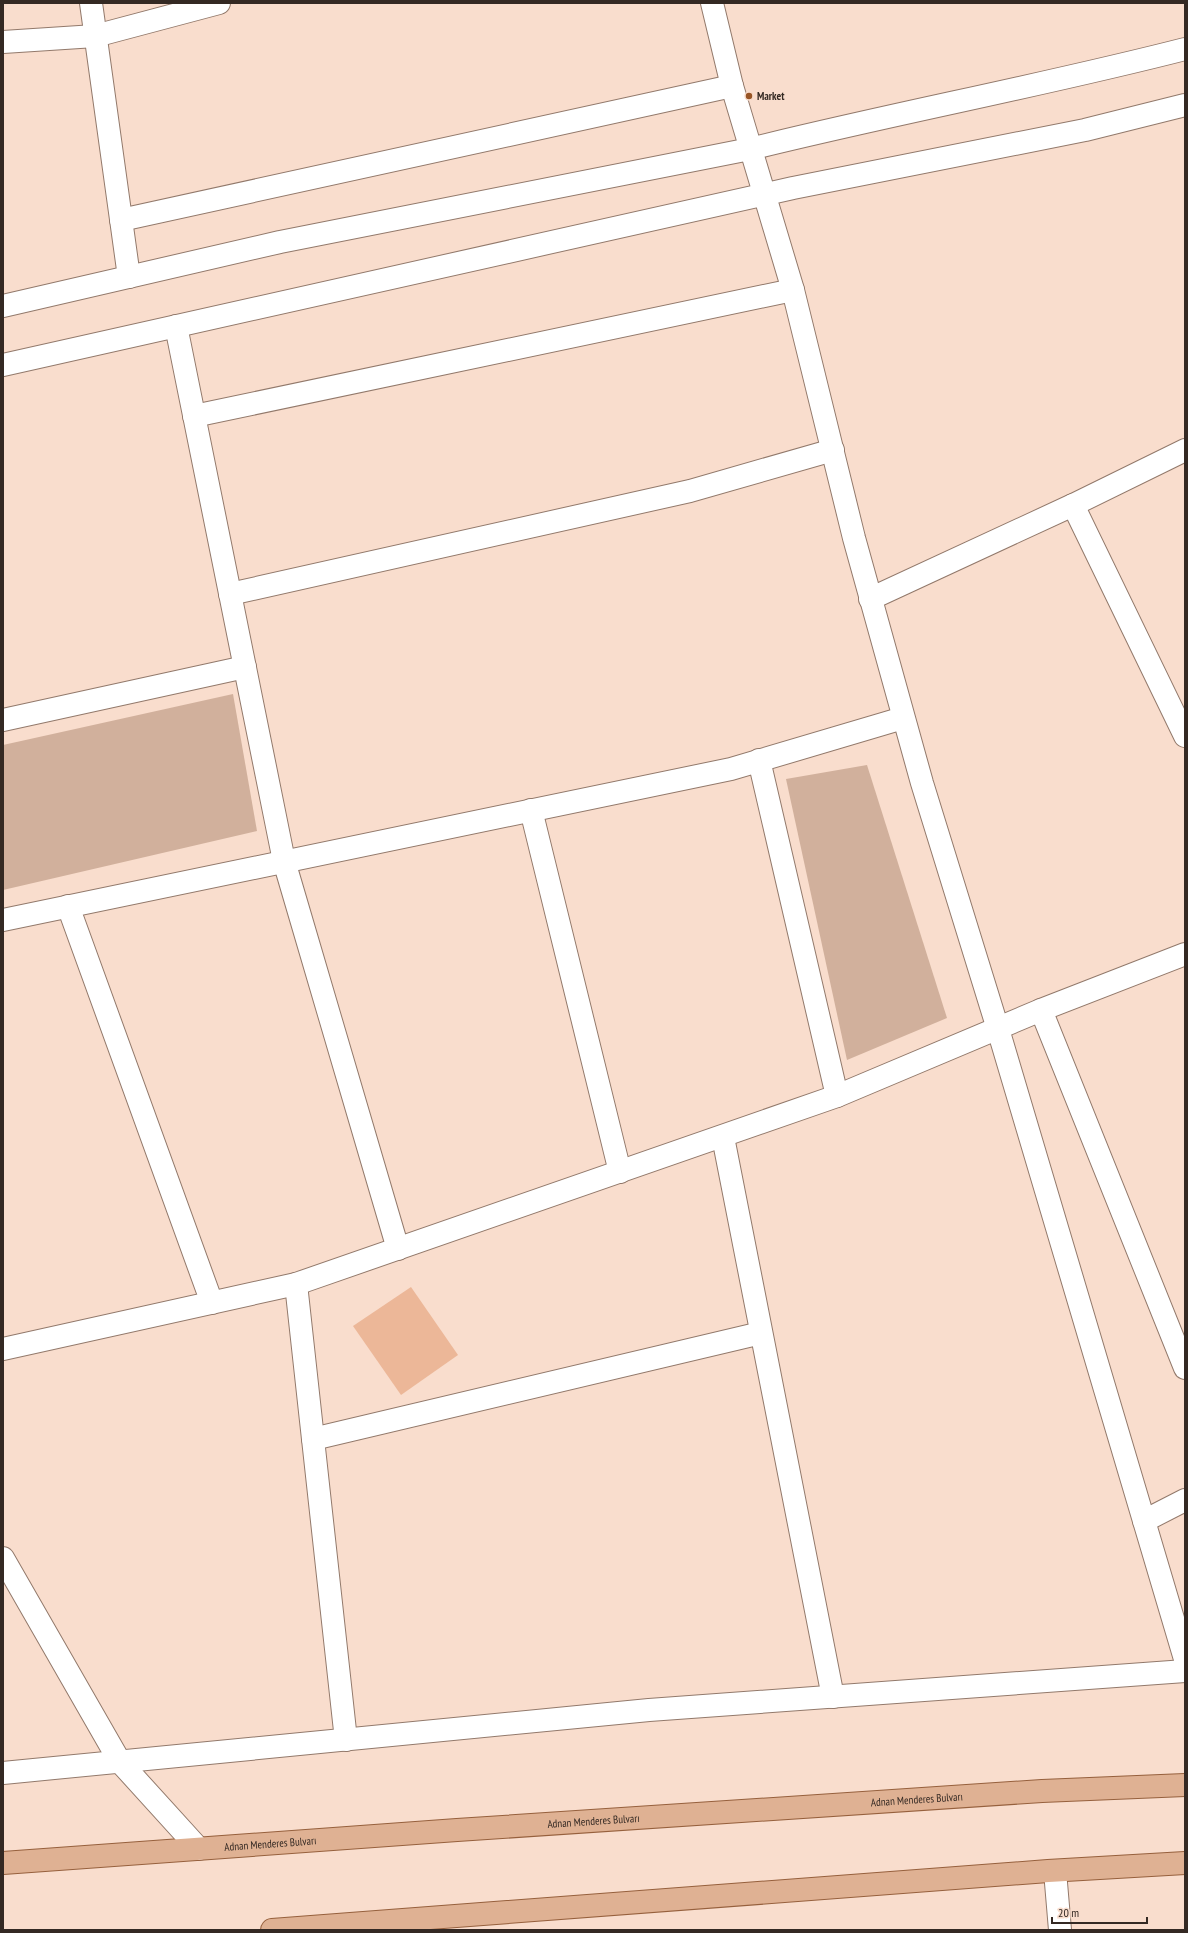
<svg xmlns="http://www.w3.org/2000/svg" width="1188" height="1933" viewBox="0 0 1188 1933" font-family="'PT Sans Narrow',sans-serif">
<rect width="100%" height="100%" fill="#f9ddcd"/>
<g fill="#d1b09c">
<path d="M 233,694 L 257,831 L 3,890 L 3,745 Z"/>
<path d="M 867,765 L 947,1018 L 847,1060 L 786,779 Z"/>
</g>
<path fill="#ecb798" d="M 411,1287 L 458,1355 L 401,1395 L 353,1326 Z"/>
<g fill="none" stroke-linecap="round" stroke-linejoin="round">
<g stroke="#92796b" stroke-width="24">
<g id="minor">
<path d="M 91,3 L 129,277"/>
<path d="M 712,3 L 732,86 L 793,290 L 854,538 L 922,783 L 998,1029 L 1185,1659"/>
<path d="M 3,42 L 95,36 L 219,3"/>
<path d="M 121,220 L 732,86"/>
<path d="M 3,306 L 280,242 L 750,149 C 895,113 1041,86 1185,49"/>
<path d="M 176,326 L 284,861 L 398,1249"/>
<path d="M 3,365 L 793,188 L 1085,130 L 1185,105"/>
<path d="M 194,416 L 793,290"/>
<path d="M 1073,505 L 1185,736"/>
<path d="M 230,594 L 690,491 L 833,450"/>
<path d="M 870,599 L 1073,505 L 1185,450"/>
<path d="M 3,720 L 245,667"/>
<path d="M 759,760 L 837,1096"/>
<path d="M 531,810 L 620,1172"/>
<path d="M 68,906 L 212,1303"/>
<path d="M 3,920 L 731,769 L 903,718"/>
<path d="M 1041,1010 L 1185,1368"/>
<path d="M 723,1137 L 833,1697"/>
<path d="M 296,1284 L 346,1740"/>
<path d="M 3,1349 L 296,1284 L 837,1096 L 1041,1010 L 1185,954"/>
<path d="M 313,1439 L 761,1333"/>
<path d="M 1144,1521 L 1185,1500"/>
<path d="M 3,1558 L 120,1762 L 199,1849"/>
<path d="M 3,1773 L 649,1710 L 1185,1671"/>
<path d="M 1055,1871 L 1060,1930"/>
</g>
</g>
<g stroke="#96603d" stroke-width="24">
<g id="major">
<path id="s1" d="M 3,1863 L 457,1830 L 1042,1791 L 1185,1785"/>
<path d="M 272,1930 L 1048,1871 L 1185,1863"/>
</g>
</g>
<use href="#minor" stroke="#fff" stroke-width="22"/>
<use href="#major" stroke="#dfb193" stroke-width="22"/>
</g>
<circle fill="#985526" stroke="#f9ddcd" stroke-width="1.5" cx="749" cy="96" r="4"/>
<g text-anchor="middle" stroke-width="4" stroke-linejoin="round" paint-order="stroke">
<g font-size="11" font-weight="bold" fill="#342923" stroke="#f9ddcd" text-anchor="start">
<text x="757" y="100">Market</text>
</g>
<g font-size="11" fill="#342923" stroke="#f9ddcd">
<text dy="4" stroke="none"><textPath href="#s1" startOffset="916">Adnan Menderes Bulvarı</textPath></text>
<text dy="4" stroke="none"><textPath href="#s1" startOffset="592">Adnan Menderes Bulvarı</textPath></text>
<text dy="4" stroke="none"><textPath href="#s1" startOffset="268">Adnan Menderes Bulvarı</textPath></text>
</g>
</g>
<rect width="1188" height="1933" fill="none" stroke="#342923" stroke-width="8"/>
<path d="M1052 1917v6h95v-6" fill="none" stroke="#342923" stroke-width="2"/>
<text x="1058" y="1917" font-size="12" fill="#342923" stroke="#f9ddcd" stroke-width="3" paint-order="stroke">20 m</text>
</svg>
